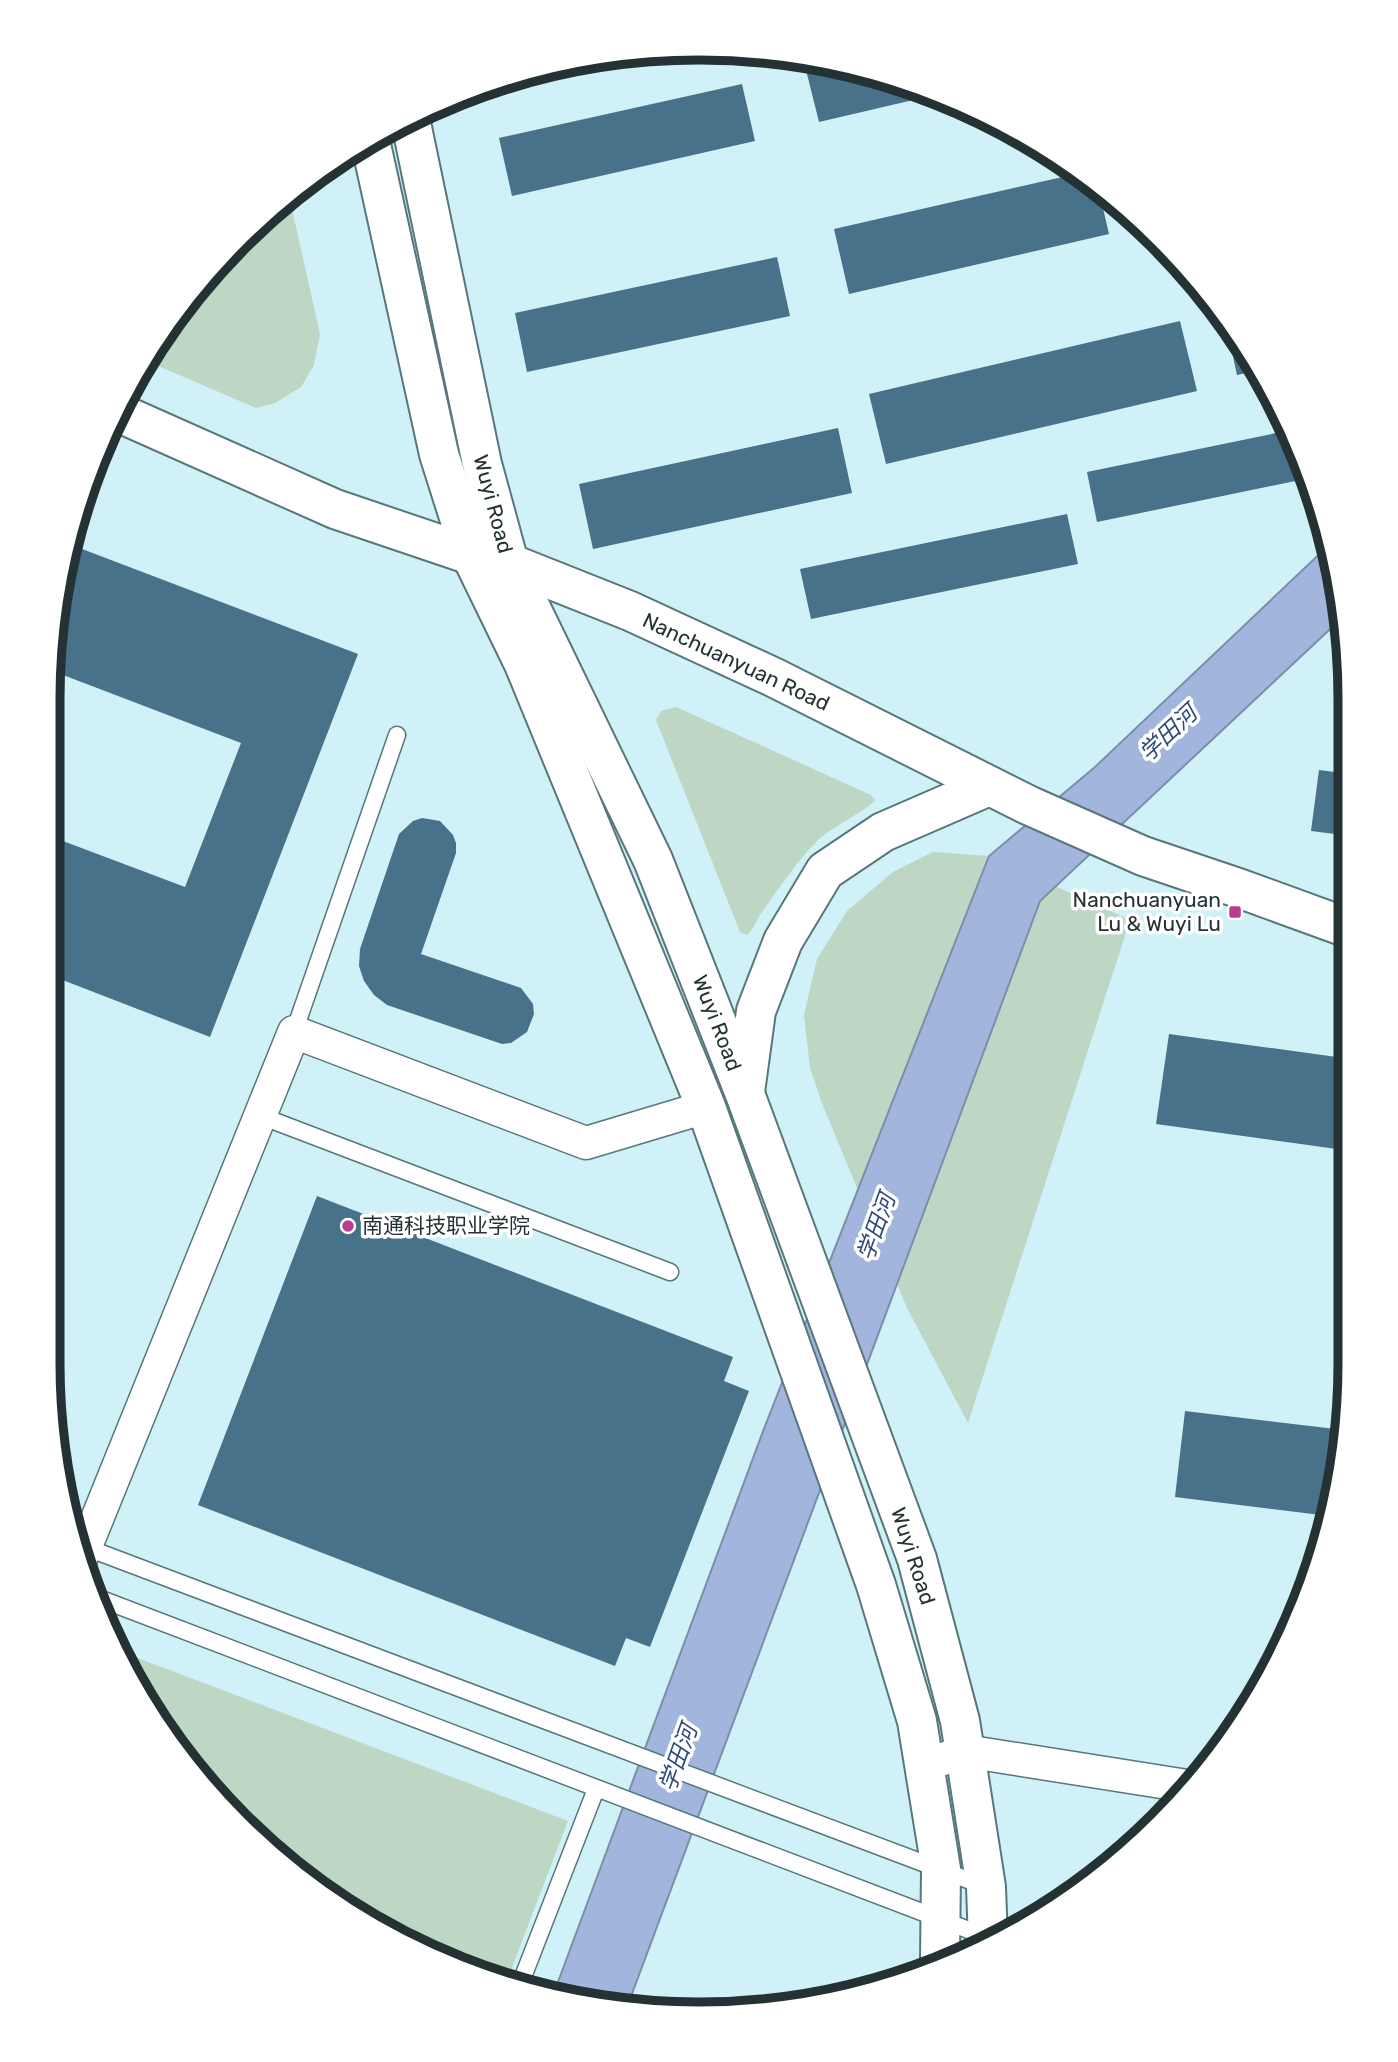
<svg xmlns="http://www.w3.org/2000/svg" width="1398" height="2062" viewBox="0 0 1398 2062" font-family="Rubik,'Noto Sans SC',sans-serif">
<rect width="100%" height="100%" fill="#cff1f7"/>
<g fill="#bed6c4">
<path d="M 289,196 L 320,334 L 314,365 L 301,387 L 275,403 L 256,408 L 149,362 L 238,238 Z"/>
<path d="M 676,707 L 871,795 L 875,800 C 872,807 829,829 818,840 C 797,861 779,888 762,912 C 756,920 754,929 747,935 L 740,932 L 656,720 L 661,711 Z"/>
<path d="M 933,852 L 989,856 L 1130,920 L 968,1423 L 907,1308 L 823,1106 L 810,1068 L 804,1015 L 817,959 L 847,911 L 893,872 Z"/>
<path d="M 135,1657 L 568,1821 L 508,1978 L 407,1940 L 302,1880 L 157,1725 L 130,1670 Z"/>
</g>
<path fill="#a2b6dd" stroke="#7c8eaa" stroke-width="2" d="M 1330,544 L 1338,571 L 1343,617 L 1040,901 L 627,2007 L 555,1990 L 765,1426 L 989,856 L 1095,767 Z"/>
<g fill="#48718a">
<path d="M 816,59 L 826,60 L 939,94 L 819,122 L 804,62 Z"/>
<path d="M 742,84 L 755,141 L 512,196 L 499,138 Z"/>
<path d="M 1080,173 L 1098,187 L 1109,234 L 849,294 L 834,229 Z"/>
<path d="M 777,257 L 790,316 L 527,372 L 515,313 Z"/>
<path d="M 1224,316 L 1241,337 L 1259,370 L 1237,375 Z"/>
<path d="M 1180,321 L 1197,391 L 886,464 L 869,394 Z"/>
<path d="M 838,428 L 852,493 L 593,549 L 579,484 Z"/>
<path d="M 1291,430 L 1301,449 L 1310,478 L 1097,522 L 1087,472 Z"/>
<path d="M 1067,514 L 1078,564 L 811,619 L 800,569 Z"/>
<path d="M 69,544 L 358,654 L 210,1037 L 47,974 L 47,835 L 185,887 L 241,743 L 50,670 L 60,572 Z"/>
<path d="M 1319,770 L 1351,774 L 1351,836 L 1311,831 Z"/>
<path d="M 422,818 L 440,821 L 453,835 L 456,843 L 456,853 L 421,954 L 521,988 L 533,1004 L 534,1014 L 527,1032 L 511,1043 L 502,1044 L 387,1005 L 374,995 L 364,981 L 359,966 L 360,949 L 399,834 L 413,821 Z"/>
<path d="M 1169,1034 L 1351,1059 L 1351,1151 L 1156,1124 Z"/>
<path d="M 317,1196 L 733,1357 L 724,1381 L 749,1391 L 650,1647 L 626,1638 L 615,1666 L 198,1505 Z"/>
<path d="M 1185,1411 L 1344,1430 L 1338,1490 L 1329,1516 L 1175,1497 Z"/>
</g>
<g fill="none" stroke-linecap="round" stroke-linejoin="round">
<g stroke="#58777c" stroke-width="19">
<g id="lane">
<path d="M 294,1032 L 397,735"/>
<path d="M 261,1116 L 670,1272"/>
<path d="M 85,1547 L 984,1886"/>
<path d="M 93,1596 L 987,1937"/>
<path d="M 521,1982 L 596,1789"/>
</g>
</g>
<g stroke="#58777c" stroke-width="35">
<g id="street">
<path d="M 80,1561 L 294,1032 L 586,1143 L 706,1107"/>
<path d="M 924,1766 L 965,1751 L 1187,1786"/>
</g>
</g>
<g stroke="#58777c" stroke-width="42">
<g id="secondary">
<path d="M 410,118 L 482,464 L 509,563 L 653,860 L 745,1094 L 917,1559 L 960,1721 L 986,1887 L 988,1941"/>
<path d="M 370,140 L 439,454 L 471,555 L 524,664 L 706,1107 L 876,1585 L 917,1721 L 941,1869 L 940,1959"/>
<path d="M 115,411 L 335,509 L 471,555 L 509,563 L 630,611 L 773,677 L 1028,805 L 1143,856 L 1241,889 L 1351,929"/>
<path d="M 745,1092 L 756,1011 L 783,941 L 825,871 L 883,832 L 989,786"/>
</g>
</g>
<use href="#lane" stroke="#fff" stroke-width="16"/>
<use href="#street" stroke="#fff" stroke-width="32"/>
<use href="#secondary" stroke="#fff" stroke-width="38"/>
</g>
<g fill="#ba3d8d" stroke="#fff" stroke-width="2.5">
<rect x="1228" y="905" width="14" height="14" rx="3.5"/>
<circle cx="348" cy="1226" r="7"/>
</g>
<g text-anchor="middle" stroke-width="7" stroke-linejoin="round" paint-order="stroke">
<g font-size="21" fill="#253234" stroke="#fff">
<text transform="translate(493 504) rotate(75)" y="7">Wuyi Road</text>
<text transform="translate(736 662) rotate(25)" y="7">Nanchuanyuan Road</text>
<text transform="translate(717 1023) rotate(69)" y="7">Wuyi Road</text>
<text transform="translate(913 1556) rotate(72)" y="7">Wuyi Road</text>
</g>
<g font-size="21" fill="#253234" stroke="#fff" text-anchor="end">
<text x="1221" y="907">Nanchuanyuan<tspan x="1221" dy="24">Lu &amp; Wuyi Lu</tspan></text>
<text x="362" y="1233" text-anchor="start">南通科技职业学院</text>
</g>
<g font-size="23" font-style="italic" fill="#30497b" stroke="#fff">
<text transform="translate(1168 733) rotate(-43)" y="8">学田河</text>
<text transform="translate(876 1227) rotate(-70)" y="8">学田河</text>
<text transform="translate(678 1758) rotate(-70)" y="8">学田河</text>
</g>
</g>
<path d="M0 0H1398V2062H0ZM699 60H699A639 639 0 0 1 1338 699V1363A639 639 0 0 1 699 2002H699A639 639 0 0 1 60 1363V699A639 639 0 0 1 699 60Z" fill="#fff" fill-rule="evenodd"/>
<path fill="none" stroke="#253234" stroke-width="9" d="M699 60H699A639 639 0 0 1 1338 699V1363A639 639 0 0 1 699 2002H699A639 639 0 0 1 60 1363V699A639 639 0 0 1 699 60Z"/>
</svg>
